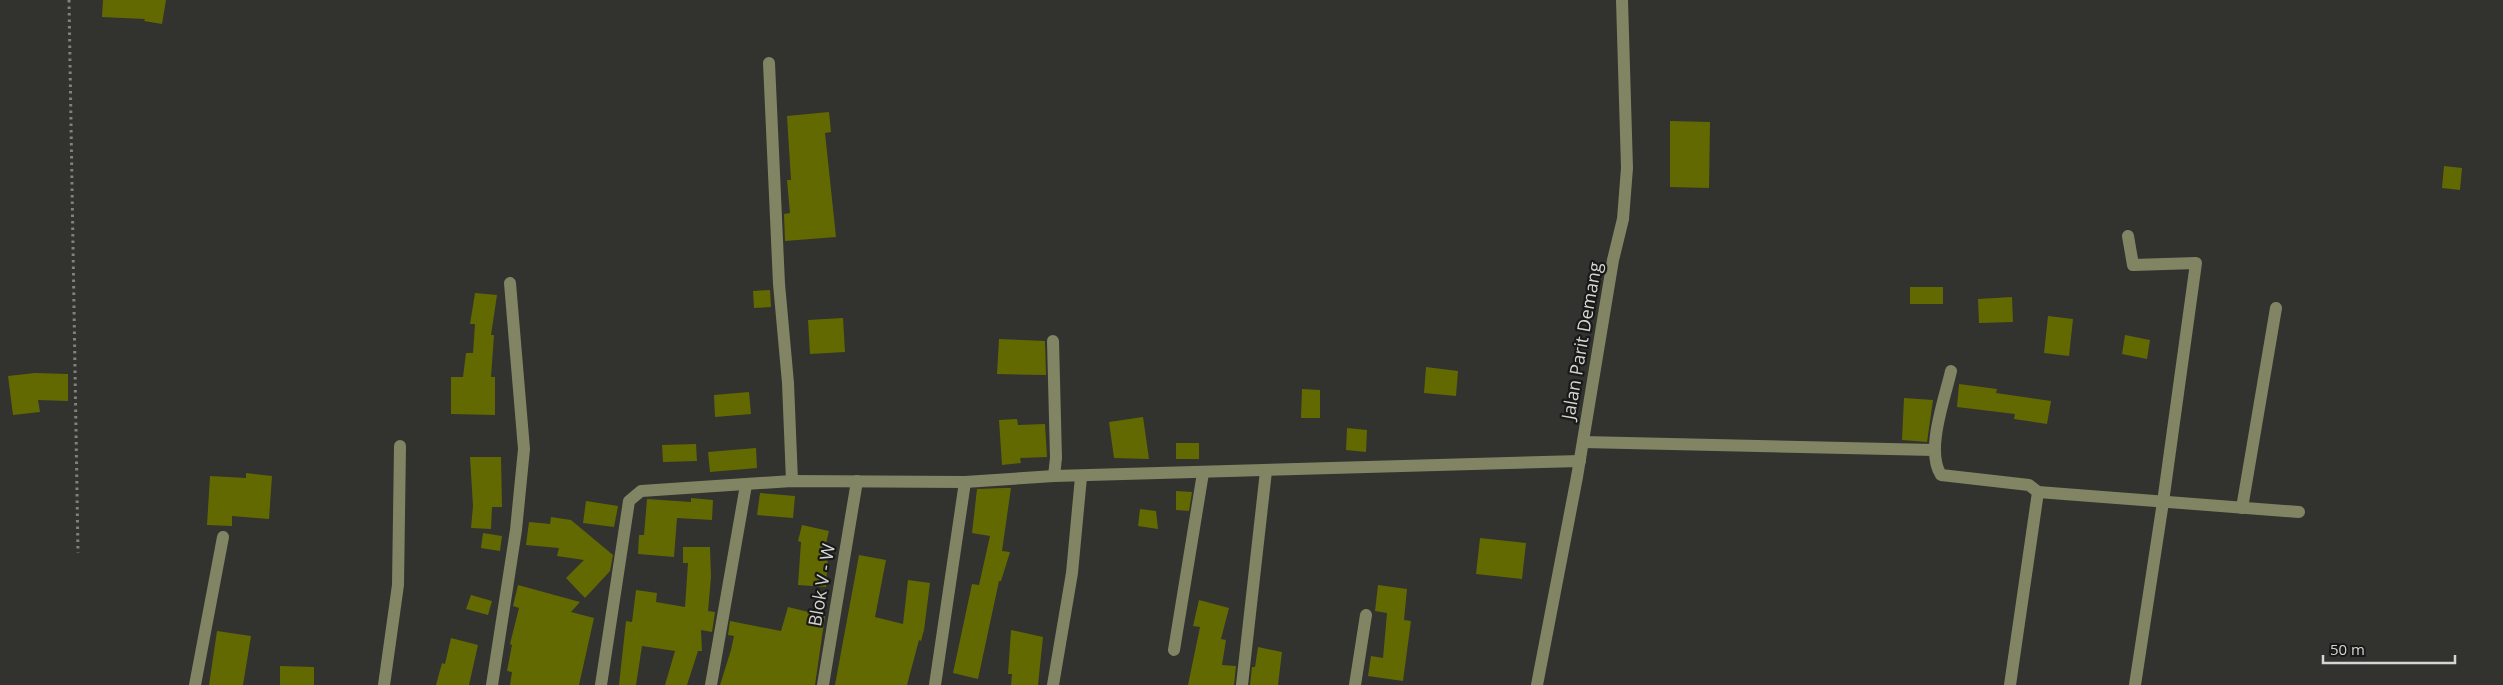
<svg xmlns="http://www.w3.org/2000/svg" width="2503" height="685" viewBox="0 0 2503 685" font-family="'Open Sans',sans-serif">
<rect width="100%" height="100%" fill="#32322f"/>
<g fill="#636901">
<path d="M 103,0 L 166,0 L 162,24 L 144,21 L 145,19 L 102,17 Z"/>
<path d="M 829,112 L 831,132 L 825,133 L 836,237 L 785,241 L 784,214 L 790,213 L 787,180 L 791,180 L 787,116 Z"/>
<path d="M 1670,121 L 1710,122 L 1709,188 L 1670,187 Z"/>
<path d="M 2444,166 L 2462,168 L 2460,190 L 2442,188 Z"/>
<rect x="1910" y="287" width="33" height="17"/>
<path d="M 770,290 L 771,307 L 754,308 L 753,291 Z"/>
<path d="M 475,293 L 497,295 L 491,335 L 494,335 L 491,377 L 495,377 L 495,415 L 451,414 L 451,377 L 463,377 L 466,353 L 473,353 L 475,324 L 470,324 Z"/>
<path d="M 2012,297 L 2013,322 L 1979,323 L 1978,299 Z"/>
<path d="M 2048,316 L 2073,319 L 2069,356 L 2044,353 Z"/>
<path d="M 843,318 L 845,352 L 810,354 L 808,320 Z"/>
<path d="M 2125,335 L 2150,340 L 2147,359 L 2122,354 Z"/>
<path d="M 999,339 L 1045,341 L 1046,375 L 997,374 Z"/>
<path d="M 1426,367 L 1458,371 L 1456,396 L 1424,393 Z"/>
<path d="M 35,373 L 68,374 L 68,401 L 38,400 L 40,412 L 13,415 L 8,376 Z"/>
<path d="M 1959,384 L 1997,389 L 1996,393 L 2051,401 L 2047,424 L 2014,419 L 2015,414 L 1957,407 Z"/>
<path d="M 1302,389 L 1320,390 L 1320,418 L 1301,418 Z"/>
<path d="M 749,392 L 751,414 L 715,417 L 714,395 Z"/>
<path d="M 1904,398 L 1933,400 L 1927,442 L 1902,440 Z"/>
<path d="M 1143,417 L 1149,459 L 1114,458 L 1109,422 Z"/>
<path d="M 1017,419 L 1018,425 L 1045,424 L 1047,457 L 1020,458 L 1021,463 L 1002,465 L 999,420 Z"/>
<path d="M 1347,428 L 1367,430 L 1366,452 L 1346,450 Z"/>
<rect x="1176" y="443" width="23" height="16"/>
<path d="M 696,444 L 697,461 L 663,462 L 662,445 Z"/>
<path d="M 756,448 L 757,468 L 710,472 L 708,452 Z"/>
<path d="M 470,457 L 501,457 L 502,507 L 492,507 L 491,529 L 471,528 L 473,506 Z"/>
<path d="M 246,473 L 272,476 L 269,519 L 232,516 L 232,526 L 207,525 L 210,476 L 246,478 Z"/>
<path d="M 1004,488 L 1011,488 L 1002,551 L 1010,552 L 1001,581 L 999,581 L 978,679 L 953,673 L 972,584 L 979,585 L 990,536 L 972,533 L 977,489 Z"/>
<path d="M 1176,491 L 1192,492 L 1189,511 L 1176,510 Z"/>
<path d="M 760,493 L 795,496 L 793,518 L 757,515 Z"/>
<path d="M 691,498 L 713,500 L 712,520 L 677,518 L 674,557 L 638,554 L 639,535 L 644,535 L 647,499 L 691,502 Z"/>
<path d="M 586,501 L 618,506 L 614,527 L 583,523 Z"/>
<path d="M 1140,509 L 1156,511 L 1158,529 L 1138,526 Z"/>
<path d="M 551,517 L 571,520 L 613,555 L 610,571 L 585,598 L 566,578 L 584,560 L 557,556 L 559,548 L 526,545 L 529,522 L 550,524 Z"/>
<path d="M 802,525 L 829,531 L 824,552 L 828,553 L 826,587 L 798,585 L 801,542 L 798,541 Z"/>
<path d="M 483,533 L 502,536 L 500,551 L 481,548 Z"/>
<path d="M 1480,538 L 1526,543 L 1522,579 L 1476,574 Z"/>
<path d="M 683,547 L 710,547 L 711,577 L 708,611 L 715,612 L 712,632 L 701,630 L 702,651 L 698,651 L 687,685 L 665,685 L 675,651 L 642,646 L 636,685 L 619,685 L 626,621 L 632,622 L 636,590 L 657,593 L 656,602 L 685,607 L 688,563 L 683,563 Z"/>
<path d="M 859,555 L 886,560 L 875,617 L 903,624 L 908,580 L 930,583 L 924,630 L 921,641 L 919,640 L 907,685 L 835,685 Z"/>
<path d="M 518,585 L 580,602 L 571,612 L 594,618 L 579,685 L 510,685 L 512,672 L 507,671 L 512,645 L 510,644 L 519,608 L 513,606 Z"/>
<path d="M 1378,585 L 1407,589 L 1404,620 L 1411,621 L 1403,681 L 1368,676 L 1371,656 L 1383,658 L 1387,613 L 1375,611 Z"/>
<path d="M 471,595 L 492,601 L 488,615 L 466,609 Z"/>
<path d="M 1199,600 L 1229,608 L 1221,639 L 1226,640 L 1222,665 L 1236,666 L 1234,685 L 1188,685 L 1200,627 L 1193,626 Z"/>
<path d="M 788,607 L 825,616 L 815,685 L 720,685 L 731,650 L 734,636 L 728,635 L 730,621 L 781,631 Z"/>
<path d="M 1011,630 L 1043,637 L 1038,685 L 1011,685 L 1012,674 L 1008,674 Z"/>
<path d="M 217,631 L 251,636 L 243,685 L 209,685 Z"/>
<path d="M 451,638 L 478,645 L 469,685 L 436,685 L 442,663 L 445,664 Z"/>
<path d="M 1258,647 L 1282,652 L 1278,685 L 1250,685 L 1252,667 L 1255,667 Z"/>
<path d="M 280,666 L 314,667 L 314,685 L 280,685 Z"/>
</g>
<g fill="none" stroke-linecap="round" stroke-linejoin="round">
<path stroke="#81817f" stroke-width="3" stroke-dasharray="2.5 4" stroke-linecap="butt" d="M 69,0 L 78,553"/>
<g stroke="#818563" stroke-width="12">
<path d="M 769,63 L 779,284 L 788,383 L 792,481"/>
<path d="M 2128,236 L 2133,265 L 2196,263 L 2163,502 L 2135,685"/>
<path d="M 1053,341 L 1056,458 L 1054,476"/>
<path d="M 1951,371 C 1945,398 1925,451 1941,475 L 2029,485 L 2038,492 L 2010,685"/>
<path d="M 1583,442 L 1934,450"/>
<path d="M 2038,492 L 2299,512"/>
<path d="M 2242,508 L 2276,308"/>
<path d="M 1174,650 L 1203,473"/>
<path d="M 195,685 L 223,537"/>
<path d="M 384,685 L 398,585 L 400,446"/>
<path d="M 492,685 L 516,530 L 524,449 L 510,283"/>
<path d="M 601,685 L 629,501 L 641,491 L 792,481 L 965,482 L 1054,476 L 1580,461"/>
<path d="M 711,685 L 746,485"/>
<path d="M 823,685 L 857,481"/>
<path d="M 935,685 L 965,482"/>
<path d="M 1053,685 L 1072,573 L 1081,477"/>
<path d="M 1242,685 L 1266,471"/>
<path d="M 1355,685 L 1366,615"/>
<path d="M 1537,685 L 1577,477 L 1613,260 L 1623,219 L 1627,168 L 1622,0"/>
</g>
</g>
<g text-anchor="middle" stroke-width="4.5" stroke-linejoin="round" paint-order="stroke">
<g font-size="18" fill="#d5d6d4" stroke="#191a18">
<text transform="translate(1582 341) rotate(-80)" y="6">Jalan Parit Demang</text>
<text transform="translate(822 585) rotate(-80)" y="6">Blok V - W</text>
</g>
</g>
<path d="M2323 655v8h132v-8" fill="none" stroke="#d5d6d4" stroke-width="2.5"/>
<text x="2330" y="655" font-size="15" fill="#d5d6d4" stroke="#191a18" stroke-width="4" paint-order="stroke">50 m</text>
</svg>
